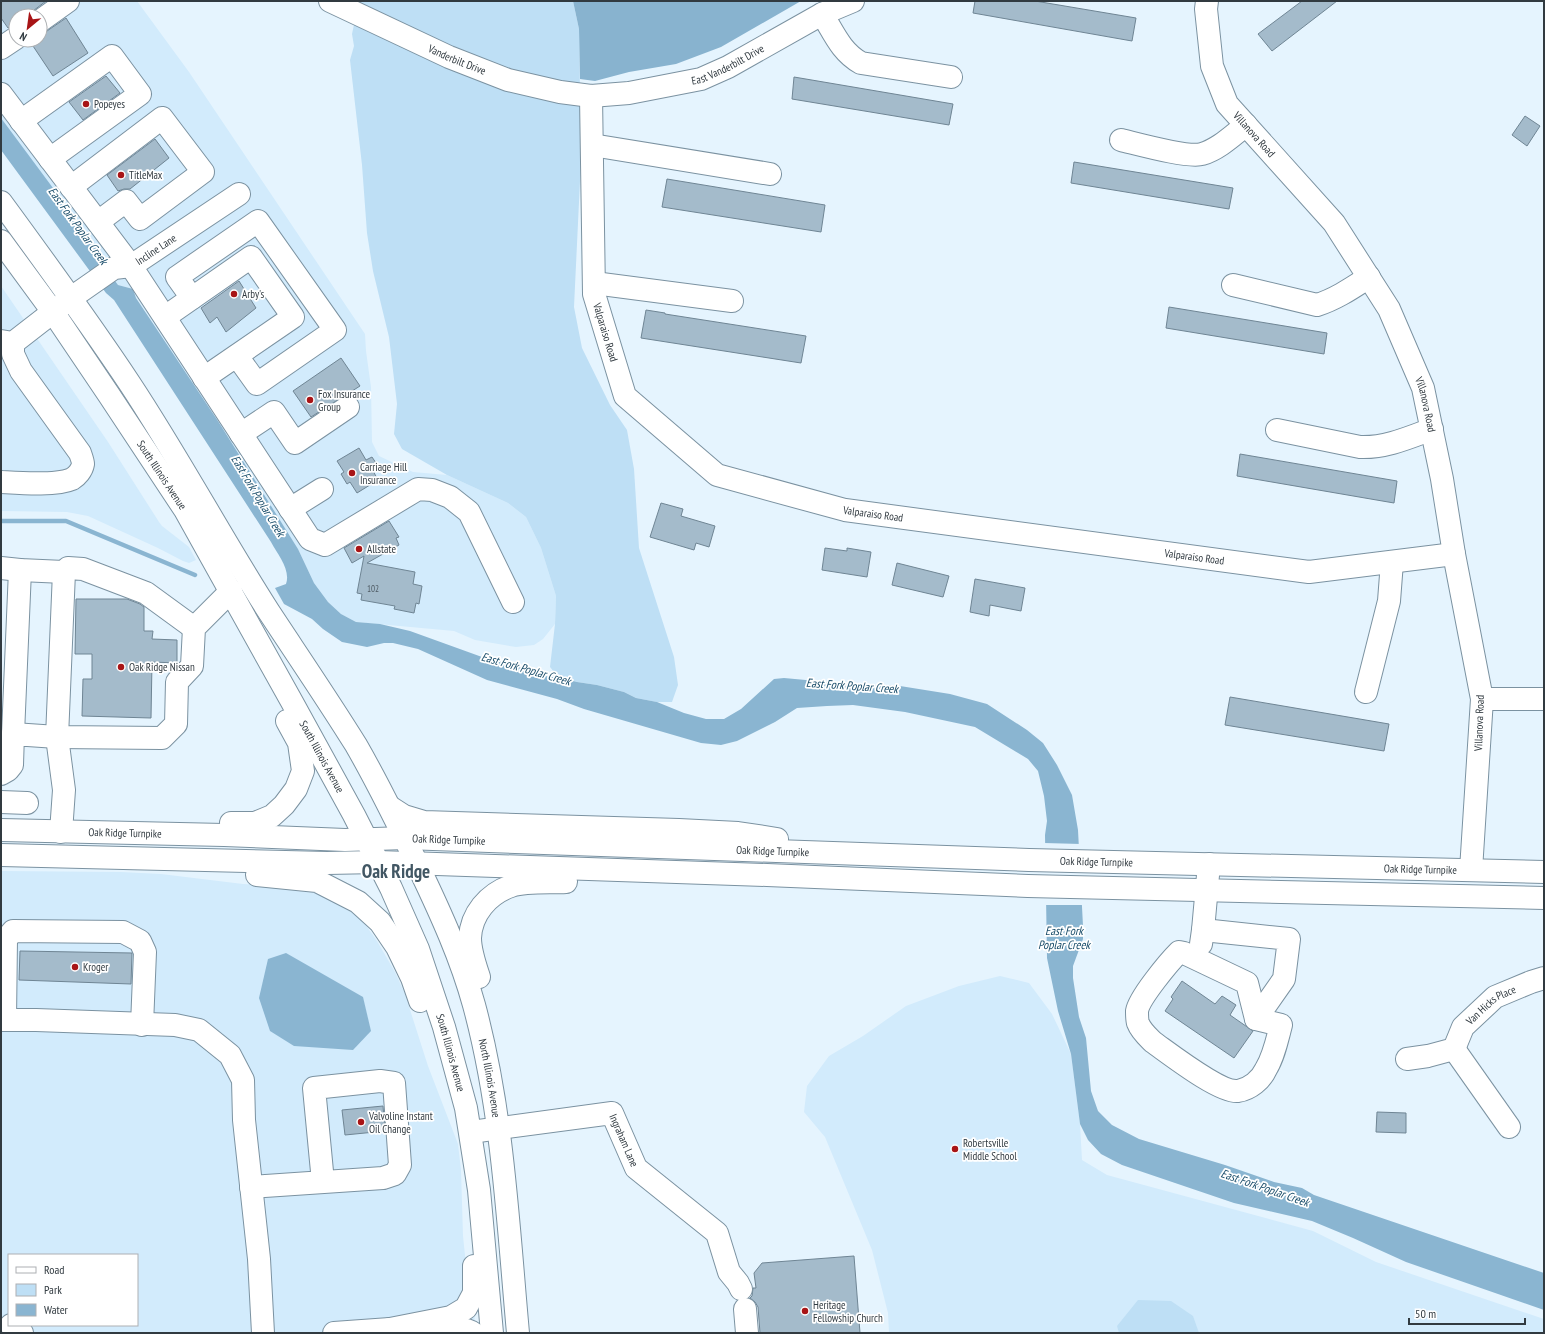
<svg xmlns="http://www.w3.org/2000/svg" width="1545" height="1334" viewBox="0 0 1545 1334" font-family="'PT Sans Narrow',sans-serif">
<rect width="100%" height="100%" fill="#e5f4fe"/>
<g fill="#d2ebfc" fill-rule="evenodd">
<path d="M 1,1 L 137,1 L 189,72 L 365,334 L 366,351 L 371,387 L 372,442 L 379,456 L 413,472 L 447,475 L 508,503 L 526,517 L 541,548 L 556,596 L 555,624 L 543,639 L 534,645 L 516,647 L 475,640 L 454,631 L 356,622 L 341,614 L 328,602 L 314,583 L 298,549 L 218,421 L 136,297 L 133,289 L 118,285 L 1,118 ZM 16,16 L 40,16 L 40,40 L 16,40 Z"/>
<path d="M 1,286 L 108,442 L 159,522 L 162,526 L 189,547 L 196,560 L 189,563 L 183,561 L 158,548 L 88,516 L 67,512 L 1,511 Z"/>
<path d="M 1,871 L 121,872 L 161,874 L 243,884 L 295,887 L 333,897 L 360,917 L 377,941 L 395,972 L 405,994 L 428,1066 L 458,1144 L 461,1170 L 463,1236 L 466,1265 L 474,1308 L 475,1325 L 473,1333 L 1,1333 ZM 9,1255 L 137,1255 L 137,1325 L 9,1325 Z"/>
<path d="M 1000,976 L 1029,983 L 1052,1014 L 1071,1054 L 1080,1124 L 1082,1160 L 1107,1175 L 1313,1231 L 1376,1262 L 1544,1319 L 1544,1333 L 889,1333 L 888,1313 L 872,1250 L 825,1137 L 804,1112 L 807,1086 L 829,1056 L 863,1036 L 906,1006 L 959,986 Z"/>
</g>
<g fill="#bedff5">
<path d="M 359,1 L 573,1 L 579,29 L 581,160 L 574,307 L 582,348 L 610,405 L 627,430 L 634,469 L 639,548 L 674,657 L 678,685 L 672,702 L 657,702 L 636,698 L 624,692 L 597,685 L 577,682 L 558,677 L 550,667 L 555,624 L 556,596 L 541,548 L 526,517 L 508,503 L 447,475 L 402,449 L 394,434 L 397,404 L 389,337 L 373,271 L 367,233 L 362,165 L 350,60 L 354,46 L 352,34 Z"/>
<path d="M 1138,1300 L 1171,1301 L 1193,1316 L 1199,1333 L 1119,1333 L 1117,1326 Z"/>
</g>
<path fill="#88b3cf" d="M 573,1 L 801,1 L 721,47 L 676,64 L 629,72 L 595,81 L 580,79 L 579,29 Z"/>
<g fill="#8ab5d1">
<path d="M 1,118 L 99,250 L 97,256 L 118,285 L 133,289 L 136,298 L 218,421 L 298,549 L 314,583 L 328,602 L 341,614 L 356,622 L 380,624 L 410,631 L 482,657 L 511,663 L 540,675 L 551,677 L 558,677 L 577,682 L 597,685 L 624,692 L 636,698 L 657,702 L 684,713 L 706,719 L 724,719 L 741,709 L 774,679 L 784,678 L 849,684 L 900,686 L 950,694 L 987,704 L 1027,730 L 1043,743 L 1057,765 L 1072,795 L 1078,830 L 1083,926 L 1083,939 L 1073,966 L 1073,978 L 1079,1017 L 1086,1038 L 1091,1091 L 1098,1111 L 1112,1125 L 1139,1139 L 1225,1165 L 1274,1182 L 1302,1188 L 1314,1195 L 1544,1273 L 1544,1310 L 1406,1262 L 1353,1238 L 1312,1221 L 1234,1203 L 1122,1165 L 1101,1154 L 1088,1140 L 1080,1124 L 1071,1054 L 1058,1011 L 1047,958 L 1045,835 L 1047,821 L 1044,796 L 1038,771 L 1028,759 L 975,727 L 905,712 L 853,705 L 827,706 L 797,708 L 775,722 L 737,741 L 721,745 L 701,743 L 584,709 L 557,699 L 487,680 L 418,649 L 393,643 L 384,643 L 367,647 L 342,642 L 323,629 L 312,619 L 284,604 L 275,588 L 286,584 C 291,570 278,555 271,542 L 114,300 L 106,293 L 1,150 Z"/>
<path d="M 286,953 L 363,997 L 371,1031 L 353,1050 L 294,1046 L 270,1031 L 259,998 L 268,959 Z"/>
</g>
<path fill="#e5f4fe" d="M 1044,843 L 1081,844 L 1083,905 L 1045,905 Z"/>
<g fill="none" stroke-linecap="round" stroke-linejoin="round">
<path stroke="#8ab5d1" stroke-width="4.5" d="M 1,521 L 66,521 L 195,575"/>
</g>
<g fill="#a4bbcb" stroke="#6f8594">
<path d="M 1,1 L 46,1 L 33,11 L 29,16 L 16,16 L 16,23 L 8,28 L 1,18 Z"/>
<path d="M 975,1 L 1035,1 L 1136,18 L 1132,41 L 973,13 Z"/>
<path d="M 1302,1 L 1337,1 L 1272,51 L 1258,34 Z"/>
<path d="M 66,18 L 88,53 L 53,76 L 29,40 L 40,40 L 40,33 L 47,31 Z"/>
<path d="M 106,76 L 120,93 L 83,120 L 69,102 Z"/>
<path d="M 794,77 L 953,104 L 949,125 L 792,99 Z"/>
<path d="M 1525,116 L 1540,126 L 1527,146 L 1512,135 Z"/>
<path d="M 155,139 L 169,158 L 130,189 L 124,189 L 118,191 L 107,175 Z"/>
<path d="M 1074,162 L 1233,188 L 1229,209 L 1071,183 Z"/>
<path d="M 667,179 L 825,205 L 821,232 L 662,207 Z"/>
<path d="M 239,281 L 256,308 L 226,332 L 217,317 L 210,323 L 201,308 Z"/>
<path d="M 1169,307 L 1327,333 L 1324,354 L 1166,328 Z"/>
<path d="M 646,310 L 665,313 L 665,314 L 806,336 L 801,363 L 641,338 Z"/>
<path d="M 341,358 L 360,386 L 311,417 L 293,391 Z"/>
<path d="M 359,448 L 366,460 L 372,457 L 378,466 L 372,469 L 378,480 L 357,493 L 350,482 L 347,484 L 341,474 L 344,472 L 337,461 Z"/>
<path d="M 1240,454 L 1397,481 L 1394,503 L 1237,476 Z"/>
<path d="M 661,503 L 683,509 L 681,516 L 715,526 L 709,547 L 696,543 L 694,550 L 650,537 Z"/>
<path d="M 389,521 L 399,537 L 396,538 L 399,545 L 367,563 L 415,572 L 413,584 L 422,586 L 419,604 L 416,603 L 414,613 L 394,609 L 395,606 L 361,600 L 362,594 L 357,593 L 364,556 L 352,563 L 344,548 Z"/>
<path d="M 825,548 L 847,551 L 847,548 L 871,552 L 867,577 L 822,570 Z"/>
<path d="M 897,563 L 949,576 L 943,597 L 892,585 Z"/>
<path d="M 975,579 L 1025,588 L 1021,611 L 990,605 L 989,616 L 970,612 Z"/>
<path d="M 76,599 L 127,599 L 140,604 L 144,607 L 144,631 L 153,631 L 152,639 L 177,640 L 177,663 L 152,662 L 151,718 L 82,716 L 83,679 L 92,679 L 92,654 L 75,654 Z"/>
<path d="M 1230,697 L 1389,724 L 1384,751 L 1225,725 Z"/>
<path d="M 20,951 L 132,953 L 131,984 L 19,980 Z"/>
<path d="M 1182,981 L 1215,1004 L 1222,996 L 1236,1005 L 1230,1015 L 1253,1031 L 1234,1058 L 1165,1011 L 1173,999 L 1171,997 Z"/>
<path d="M 383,1106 L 385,1131 L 345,1135 L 342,1110 Z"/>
<path d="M 1377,1112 L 1406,1113 L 1406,1133 L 1376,1132 Z"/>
<path d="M 854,1256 L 860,1333 L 760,1333 L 758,1307 L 755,1302 L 750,1298 L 752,1296 L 753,1288 L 756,1288 L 754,1273 L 762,1263 Z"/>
</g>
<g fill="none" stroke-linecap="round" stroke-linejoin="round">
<g stroke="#7b92a1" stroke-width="24">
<g id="minor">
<path id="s1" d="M 330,1 L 449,57 L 508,80 L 560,92 L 591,96 L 629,93 L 701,79 L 728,67 L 822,14 L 853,1"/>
<path id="s2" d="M 1207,1 L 1206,9 L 1212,66 L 1227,104 L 1334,223 L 1389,309 L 1423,388 L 1442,479 L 1454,554 L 1482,699 L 1471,870"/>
<path d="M 822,14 C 834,33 841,52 861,63 L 951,77"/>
<path d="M 40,21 L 68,1"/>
<path d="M 1,48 L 16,38"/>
<path d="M 1,94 L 131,266 L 310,539 L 325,545 L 418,489 L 432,490 L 450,497 L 469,512 L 513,602"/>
<path id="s3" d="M 591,96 L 594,294 L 625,396 L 717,475 L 845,510 L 1309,572 L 1454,554"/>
<path d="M 21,121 L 112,56 L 140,94 L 50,159"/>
<path d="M 1121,140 C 1138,144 1188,158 1202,154 C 1219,149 1233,135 1246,125"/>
<path d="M 592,145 L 770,174"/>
<path d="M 71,187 L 162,118 L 203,172 L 140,219 L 126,201 L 98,222"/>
<path d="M 594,283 L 732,301"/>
<path d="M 1233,285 L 1317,305 C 1336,299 1352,288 1369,277"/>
<path d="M 192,298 L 177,277 L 258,221 L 335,330 L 257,384 L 237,356"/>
<path d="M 165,317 L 251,257 L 293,317 L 204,378"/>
<path id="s4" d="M 1,341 L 13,343 L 71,298 L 114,268 L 131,266 L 239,194"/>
<path d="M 1277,430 L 1360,447 C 1385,448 1408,438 1432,429"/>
<path d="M 241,434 L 274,412 L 295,443 L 348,407"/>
<path d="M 1,482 C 19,483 56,486 72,479 C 77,476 82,470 83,464 C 83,461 81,456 80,453 L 21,371 L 13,354 L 13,343"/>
<path d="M 290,509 L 322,489"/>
<path d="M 1,568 L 20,570 L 64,572"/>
<path d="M 1366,692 L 1389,601 L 1392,562"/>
<path d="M 1482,699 L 1544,699"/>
<path d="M 13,734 L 20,570"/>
<path d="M 1,774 L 8,770 L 12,765 L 13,734 L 57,737 L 162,738 L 176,724 L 177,682 L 192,666 L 194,628 L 231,591"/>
<path d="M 1,802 L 27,803"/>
<path d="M 61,832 L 64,790 L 57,737 L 64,572 L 68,568 L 83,569 L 146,593 L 194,628"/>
<path d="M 1203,930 L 1289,939 L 1284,979 L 1256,1019"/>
<path d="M 1201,944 L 1203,930 L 1209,864"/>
<path d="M 1179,952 L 1184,953 L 1247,983 L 1256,1019 L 1281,1025 C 1277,1040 1274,1056 1266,1069 C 1261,1080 1250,1089 1238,1091 C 1220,1093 1170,1054 1153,1042 C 1148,1037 1141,1031 1138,1023 C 1137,1020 1137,1014 1137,1011 C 1139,998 1169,962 1179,952 Z"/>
<path d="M 1,1020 L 36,1020 L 175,1025 L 199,1030 L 230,1055 L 243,1080 L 244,1120 L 259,1259 L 263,1333"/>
<path d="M 5,1020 L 6,939 L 13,931 L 123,932 L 140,941 L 145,952 L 142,1025"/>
<path d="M 1454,1049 L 1509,1127"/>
<path id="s5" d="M 1407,1059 L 1428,1056 L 1454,1049 L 1463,1027 L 1495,997 L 1531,982 L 1544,978"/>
<path id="s6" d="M 471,1132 L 612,1113 L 636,1168 L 717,1233 L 729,1272 L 738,1283 L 741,1289"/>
<path d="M 251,1187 L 383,1178 L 395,1174 L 400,1165 L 394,1083 L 380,1081 L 314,1088 L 323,1182"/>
<path d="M 745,1309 L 747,1333"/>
<path d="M 11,1325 L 22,1333"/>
<path d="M 334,1333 L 390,1329"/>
</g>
</g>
<g stroke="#7b92a1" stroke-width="24">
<g id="highway">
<path id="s7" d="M 1,202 C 45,262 89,322 130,384 C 179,458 221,537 269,612 C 298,656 328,700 356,745 C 379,785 400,828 420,870 C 441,914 461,958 474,1005 C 503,1112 508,1224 518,1333"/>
<path id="s8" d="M 1,241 L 53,312 L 109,395 L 185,510 L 292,702 L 354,815 L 391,888 L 418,949 L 444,1027 L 466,1108 L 479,1190 L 492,1333"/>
<path d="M 390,807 L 404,816 L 424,822 L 679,830 L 738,833 L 777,839"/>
<path d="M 231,823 L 255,823 L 272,816 L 284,805 L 296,789 L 303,771 L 299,743 L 287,721"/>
<path id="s9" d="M 1,830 L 224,835 L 345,840 L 405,838 L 1029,860 L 1544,872"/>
<path d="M 1,855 L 327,863 L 378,862 L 767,875 L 1028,886 L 1544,898"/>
<path d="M 257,875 L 317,881 L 358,902 L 380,922 L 397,947 L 412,978 L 420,1001"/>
<path d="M 479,977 C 475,965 470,951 470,938 C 471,914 488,894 511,886 C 526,881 550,883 566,882"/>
<path d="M 431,1328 C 442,1328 464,1326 473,1333"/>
<path d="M 390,1329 L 451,1317 L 466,1308 L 474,1293 L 474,1266"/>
</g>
</g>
<use href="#minor" stroke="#fff" stroke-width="22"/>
<use href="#highway" stroke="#fff" stroke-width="22"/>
</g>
<g fill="#a81416" stroke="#fff" stroke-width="1.5">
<circle cx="86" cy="104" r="4"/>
<circle cx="121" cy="175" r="4"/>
<circle cx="234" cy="294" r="4"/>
<circle cx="310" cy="400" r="4"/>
<circle cx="352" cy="473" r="4"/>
<circle cx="359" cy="549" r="4"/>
<circle cx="121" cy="667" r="4"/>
<circle cx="75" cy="967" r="4"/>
<circle cx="361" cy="1122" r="4"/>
<circle cx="955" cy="1149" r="4"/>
<circle cx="805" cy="1311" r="4"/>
</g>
<g text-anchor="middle" stroke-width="3.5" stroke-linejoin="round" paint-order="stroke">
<g font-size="9" fill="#4e5a63">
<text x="373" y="592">102</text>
</g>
<g font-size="11" fill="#313a40" stroke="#fff">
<text dy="4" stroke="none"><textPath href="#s1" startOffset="140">Vanderbilt Drive</textPath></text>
<text dy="4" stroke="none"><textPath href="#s1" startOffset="421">East Vanderbilt Drive</textPath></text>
<text dy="4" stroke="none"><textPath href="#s2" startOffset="147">Villanova Road</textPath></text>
<text dy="4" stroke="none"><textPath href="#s4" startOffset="185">Incline Lane</textPath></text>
<text dy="4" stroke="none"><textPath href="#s3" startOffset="238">Valparaiso Road</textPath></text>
<text dy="4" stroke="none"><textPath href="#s2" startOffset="471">Villanova Road</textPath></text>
<text dy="4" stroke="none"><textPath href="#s8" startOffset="284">South Illinois Avenue</textPath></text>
<text dy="4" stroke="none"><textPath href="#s3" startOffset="587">Valparaiso Road</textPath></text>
<text dy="4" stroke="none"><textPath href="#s3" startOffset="911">Valparaiso Road</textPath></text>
<text transform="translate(1479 723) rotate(-88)" y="4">Villanova Road</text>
<text dy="4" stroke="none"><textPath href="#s8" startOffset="608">South Illinois Avenue</textPath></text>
<text dy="4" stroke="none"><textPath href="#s9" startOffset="124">Oak Ridge Turnpike</textPath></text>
<text dy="4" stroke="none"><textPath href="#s9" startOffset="448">Oak Ridge Turnpike</textPath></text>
<text dy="4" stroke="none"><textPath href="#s9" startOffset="772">Oak Ridge Turnpike</textPath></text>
<text dy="4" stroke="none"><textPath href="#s9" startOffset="1096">Oak Ridge Turnpike</textPath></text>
<text dy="4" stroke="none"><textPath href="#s9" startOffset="1420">Oak Ridge Turnpike</textPath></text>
<text dy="4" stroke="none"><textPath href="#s5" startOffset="108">Van Hicks Place</textPath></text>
<text dy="4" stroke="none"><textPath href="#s8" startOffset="932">South Illinois Avenue</textPath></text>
<text dy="4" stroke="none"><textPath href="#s7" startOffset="1010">North Illinois Avenue</textPath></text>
<text dy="4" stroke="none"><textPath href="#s6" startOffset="172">Ingraham Lane</textPath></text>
</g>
<g font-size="11" fill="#313a40" stroke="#fff" text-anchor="start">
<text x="94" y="108">Popeyes</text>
<text x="129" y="179">TitleMax</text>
<text x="242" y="298">Arby's</text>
<text x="318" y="398">Fox Insurance<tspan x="318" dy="13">Group</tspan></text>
<text x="360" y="471">Carriage Hill<tspan x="360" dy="13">Insurance</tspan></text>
<text x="367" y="553">Allstate</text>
<text x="129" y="671">Oak Ridge Nissan</text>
<text x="83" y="971">Kroger</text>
<text x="369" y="1120">Valvoline Instant<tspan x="369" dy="13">Oil Change</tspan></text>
<text x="963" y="1147">Robertsville<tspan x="963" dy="13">Middle School</tspan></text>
<text x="813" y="1309">Heritage<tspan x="813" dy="13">Fellowship Church</tspan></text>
</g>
<g font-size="12" font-style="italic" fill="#1b4e6b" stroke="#fff">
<text transform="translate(78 226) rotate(54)" y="4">East Fork Poplar Creek</text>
<text transform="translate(258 496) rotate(59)" y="4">East Fork Poplar Creek</text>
<text transform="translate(526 669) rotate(16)" y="4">East Fork Poplar Creek</text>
<text transform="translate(852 686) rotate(4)" y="4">East Fork Poplar Creek</text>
<text x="1064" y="935">East Fork<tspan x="1064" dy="14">Poplar Creek</tspan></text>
<text transform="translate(1265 1188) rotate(19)" y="4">East Fork Poplar Creek</text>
</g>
<g font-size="19" font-weight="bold" fill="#425764" stroke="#fff">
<text x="396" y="878">Oak Ridge</text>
</g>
</g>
<rect width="1545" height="1334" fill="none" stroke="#313a40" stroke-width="4"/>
<rect x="8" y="1254" width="130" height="72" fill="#ffffff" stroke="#adb0b3"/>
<rect x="16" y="1267" width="20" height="6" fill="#ffffff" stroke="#adb0b3"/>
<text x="44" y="1274" font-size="12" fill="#313a40">Road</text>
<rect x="16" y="1284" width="20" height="12" fill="#bedff5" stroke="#adb0b3"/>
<text x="44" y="1294" font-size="12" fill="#313a40">Park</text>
<rect x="16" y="1304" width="20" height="12" fill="#8ab5d1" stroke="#adb0b3"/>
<text x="44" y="1314" font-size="12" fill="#313a40">Water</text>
<g transform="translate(28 28) rotate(209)"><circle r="19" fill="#ffffff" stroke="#adb0b3"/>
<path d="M0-3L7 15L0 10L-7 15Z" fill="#a81416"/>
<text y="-6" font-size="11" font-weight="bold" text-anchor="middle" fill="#313a40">N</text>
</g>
<path d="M1409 1318v6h116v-6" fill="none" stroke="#313a40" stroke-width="2"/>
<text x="1415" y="1318" font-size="12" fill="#313a40" stroke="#ffffff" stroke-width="3" paint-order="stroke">50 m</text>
</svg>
